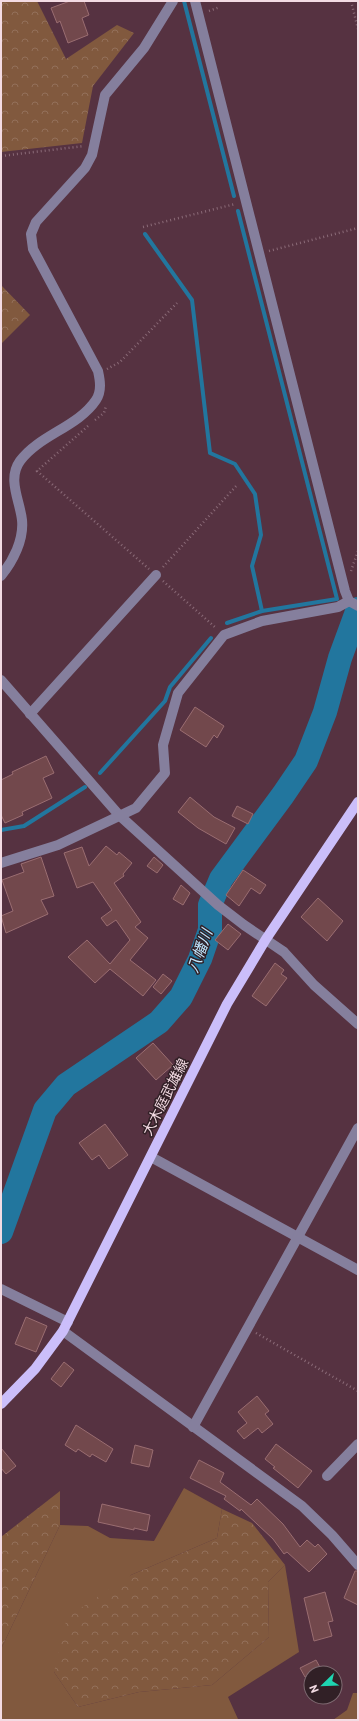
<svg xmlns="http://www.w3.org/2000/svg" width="359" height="1721" viewBox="0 0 359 1721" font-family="Barlow,'Noto Sans JP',sans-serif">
<defs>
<pattern id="forest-crowns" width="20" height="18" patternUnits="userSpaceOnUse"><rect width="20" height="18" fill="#81593e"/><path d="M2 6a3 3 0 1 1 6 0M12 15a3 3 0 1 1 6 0" fill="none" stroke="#93705a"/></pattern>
</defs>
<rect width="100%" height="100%" fill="#563241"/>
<g fill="#81593e">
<path d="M 184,1488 L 222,1509 L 217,1538 L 131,1575 L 54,1672 L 78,1707 L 139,1692 L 212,1685 L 269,1637 L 268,1582 L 285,1565 L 299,1652 L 228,1697 L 238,1719 L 236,1720 L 1,1720 L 1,1649 L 60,1525 L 88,1526 L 110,1538 L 154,1541 Z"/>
<path d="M 353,1693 L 358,1693 L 358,1720 L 333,1720 L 347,1710 Z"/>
</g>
<g fill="url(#forest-crowns)">
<path d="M 1,1 L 37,1 L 66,59 L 117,25 L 134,33 L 93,86 L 82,143 L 1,152 Z"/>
<path d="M 1,285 L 30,315 L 1,344 Z"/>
<path d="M 60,1491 L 60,1525 L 1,1649 L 1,1537 Z"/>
<path d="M 222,1509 L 252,1523 L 285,1565 L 268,1582 L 269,1637 L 212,1685 L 139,1692 L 78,1707 L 54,1672 L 67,1617 L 131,1575 L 217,1538 Z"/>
</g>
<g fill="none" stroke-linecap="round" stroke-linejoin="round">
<g stroke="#22769e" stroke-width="4">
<path d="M 184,1 L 234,196"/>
<path d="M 145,234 L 192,300 L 210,453 L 235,464 L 255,494 L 261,535 L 252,566 L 262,611"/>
<path d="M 227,623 L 262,611 L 337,599 L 238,211"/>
<path d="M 100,773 L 165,701 L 170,687 L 211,638"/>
<path d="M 1,830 L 24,826 L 85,787"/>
</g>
<path stroke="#22769e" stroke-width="24" d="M 1,1232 L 45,1110 L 66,1085 L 159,1022 L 181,997 L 200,959 L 210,930 L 210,905 L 221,879 L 283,795 L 306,761 L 325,712 L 340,658 L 358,609"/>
</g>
<g fill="#72484c" stroke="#9a6d71">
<path d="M 70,1 L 84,1 L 89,15 L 82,18 L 88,35 L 68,43 L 60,21 L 57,23 L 51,8 Z"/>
<path d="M 195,707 L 224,726 L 217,738 L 214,735 L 206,747 L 180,730 Z"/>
<path d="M 46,756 L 54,773 L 43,778 L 52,798 L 22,812 L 23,815 L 5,823 L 1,815 L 1,780 L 13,774 L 12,772 Z"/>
<path d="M 190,797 L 214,817 L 235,828 L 226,844 L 198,828 L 178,812 Z"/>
<path d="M 237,806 L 253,814 L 248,824 L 232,816 Z"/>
<path d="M 106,846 L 117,855 L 119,852 L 132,863 L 123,874 L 124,876 L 114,883 L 141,922 L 135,927 L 148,938 L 130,960 L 156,980 L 143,996 L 110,969 L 95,983 L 68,957 L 87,940 L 110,964 L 130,940 L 116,920 L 107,926 L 101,918 L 112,910 L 93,882 L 77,888 L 64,853 L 82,847 L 89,866 Z"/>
<path d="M 41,857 L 54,896 L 41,900 L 48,914 L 6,933 L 1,916 L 13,911 L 2,880 L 24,872 L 21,864 Z"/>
<path d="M 154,857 L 163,865 L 157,873 L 147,866 Z"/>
<path d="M 243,870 L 266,885 L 260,894 L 251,888 L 239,906 L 226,895 Z"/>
<path d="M 181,885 L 190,893 L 183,905 L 173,899 Z"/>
<path d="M 318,898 L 343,921 L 327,941 L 301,917 Z"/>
<path d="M 228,924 L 241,934 L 228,950 L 215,940 Z"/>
<path d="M 275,963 L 284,970 L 281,974 L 287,978 L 266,1006 L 252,996 Z"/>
<path d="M 163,974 L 172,981 L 161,994 L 153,987 Z"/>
<path d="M 153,1043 L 173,1065 L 156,1080 L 136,1058 Z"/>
<path d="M 105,1124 L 128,1155 L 109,1169 L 99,1155 L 92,1160 L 79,1143 Z"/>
<path d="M 26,1317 L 47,1326 L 36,1352 L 15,1344 Z"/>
<path d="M 64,1362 L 74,1370 L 61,1387 L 51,1379 Z"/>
<path d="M 257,1396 L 269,1411 L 265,1414 L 273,1424 L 262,1433 L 258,1428 L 244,1439 L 237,1431 L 247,1423 L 238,1412 Z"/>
<path d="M 76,1425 L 113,1449 L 106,1462 L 92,1454 L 90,1457 L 78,1449 L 76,1452 L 65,1445 Z"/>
<path d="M 276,1444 L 312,1471 L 298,1488 L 273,1468 L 275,1467 L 265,1459 Z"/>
<path d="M 135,1445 L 153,1450 L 149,1467 L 131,1463 Z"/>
<path d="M 1,1448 L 16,1466 L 6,1474 L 1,1468 Z"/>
<path d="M 199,1460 L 224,1473 L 220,1482 L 251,1505 L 257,1499 L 283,1524 L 300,1547 L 307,1540 L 315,1547 L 318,1544 L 327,1554 L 309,1572 L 287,1552 L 284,1554 L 273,1539 L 241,1509 L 240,1511 L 224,1499 L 226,1496 L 190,1478 Z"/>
<path d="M 102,1504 L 150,1515 L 147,1531 L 134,1528 L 134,1530 L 98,1522 Z"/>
<path d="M 355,1571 L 358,1571 L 358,1605 L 344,1598 Z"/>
<path d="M 325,1592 L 333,1621 L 328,1622 L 332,1636 L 314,1641 L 304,1598 Z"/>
<path d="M 316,1660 L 322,1671 L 311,1673 L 311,1676 L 305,1677 L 300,1668 Z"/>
</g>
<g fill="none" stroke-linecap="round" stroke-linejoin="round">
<g stroke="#8b6b78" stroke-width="2.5" stroke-dasharray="1 3" stroke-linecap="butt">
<path d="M 351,1 L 358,29"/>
<path d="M 209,11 L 220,7"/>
<path d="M 1,156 L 84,146"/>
<path d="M 143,227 L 235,204"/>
<path d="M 269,251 L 358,228"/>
<path d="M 107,369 L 120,362 L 177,303"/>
<path d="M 95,420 L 104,413 L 106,406"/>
<path d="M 88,426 L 37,471 L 149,569"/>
<path d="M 163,567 L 237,485"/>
<path d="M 351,571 L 358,551"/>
<path d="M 163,581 L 216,628"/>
<path d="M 256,1333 L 358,1391"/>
</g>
<g stroke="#857f9d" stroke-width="10">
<path d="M 195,1 L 345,591 L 349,601 L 358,606"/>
<path d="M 1,576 C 13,561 24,540 22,520 C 20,501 7,479 20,461 C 39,435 78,427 96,400 C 102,391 100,380 98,371 L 33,249 L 31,234 L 36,222 L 85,168 L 92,155 L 105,95 L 144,48 L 173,1"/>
<path d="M 1,680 L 119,815 L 218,905 L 244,925 L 284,952 L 314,985 L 358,1024"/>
<path d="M 30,714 L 156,575"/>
<path d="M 1,863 L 58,845 L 136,808 L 165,773 L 163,745 L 178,693 L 224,635 L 262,621 L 338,607 L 349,601"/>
<path d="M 151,1157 L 358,1270"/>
<path d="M 1,1289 L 68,1322"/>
<path d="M 63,1331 L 302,1506 L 332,1535 L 358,1565"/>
<path d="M 193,1427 L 358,1128"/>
<path d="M 327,1476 L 358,1444"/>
</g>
<path stroke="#cbbefa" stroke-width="10" d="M 1,1404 L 35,1369 L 63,1331 L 227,1004 L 266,939 L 358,802"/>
</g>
<g text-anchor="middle" stroke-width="3" stroke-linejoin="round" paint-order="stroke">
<g font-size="14" fill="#f3dbe3" stroke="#312026">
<text transform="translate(165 1097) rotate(-63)" y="5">大木庭武雄線</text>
</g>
<g font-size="15" font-style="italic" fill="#c0e7fe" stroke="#312026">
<text transform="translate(200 951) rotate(-70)" y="5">八幡川</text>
</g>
</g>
<rect width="359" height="1721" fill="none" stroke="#f3dbe3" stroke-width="4"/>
<g transform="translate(323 1685) rotate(247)"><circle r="19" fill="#312026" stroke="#7f6b72"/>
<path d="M0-3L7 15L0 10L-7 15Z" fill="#1ed5b1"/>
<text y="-6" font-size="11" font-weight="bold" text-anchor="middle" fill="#f3dbe3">N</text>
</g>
</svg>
